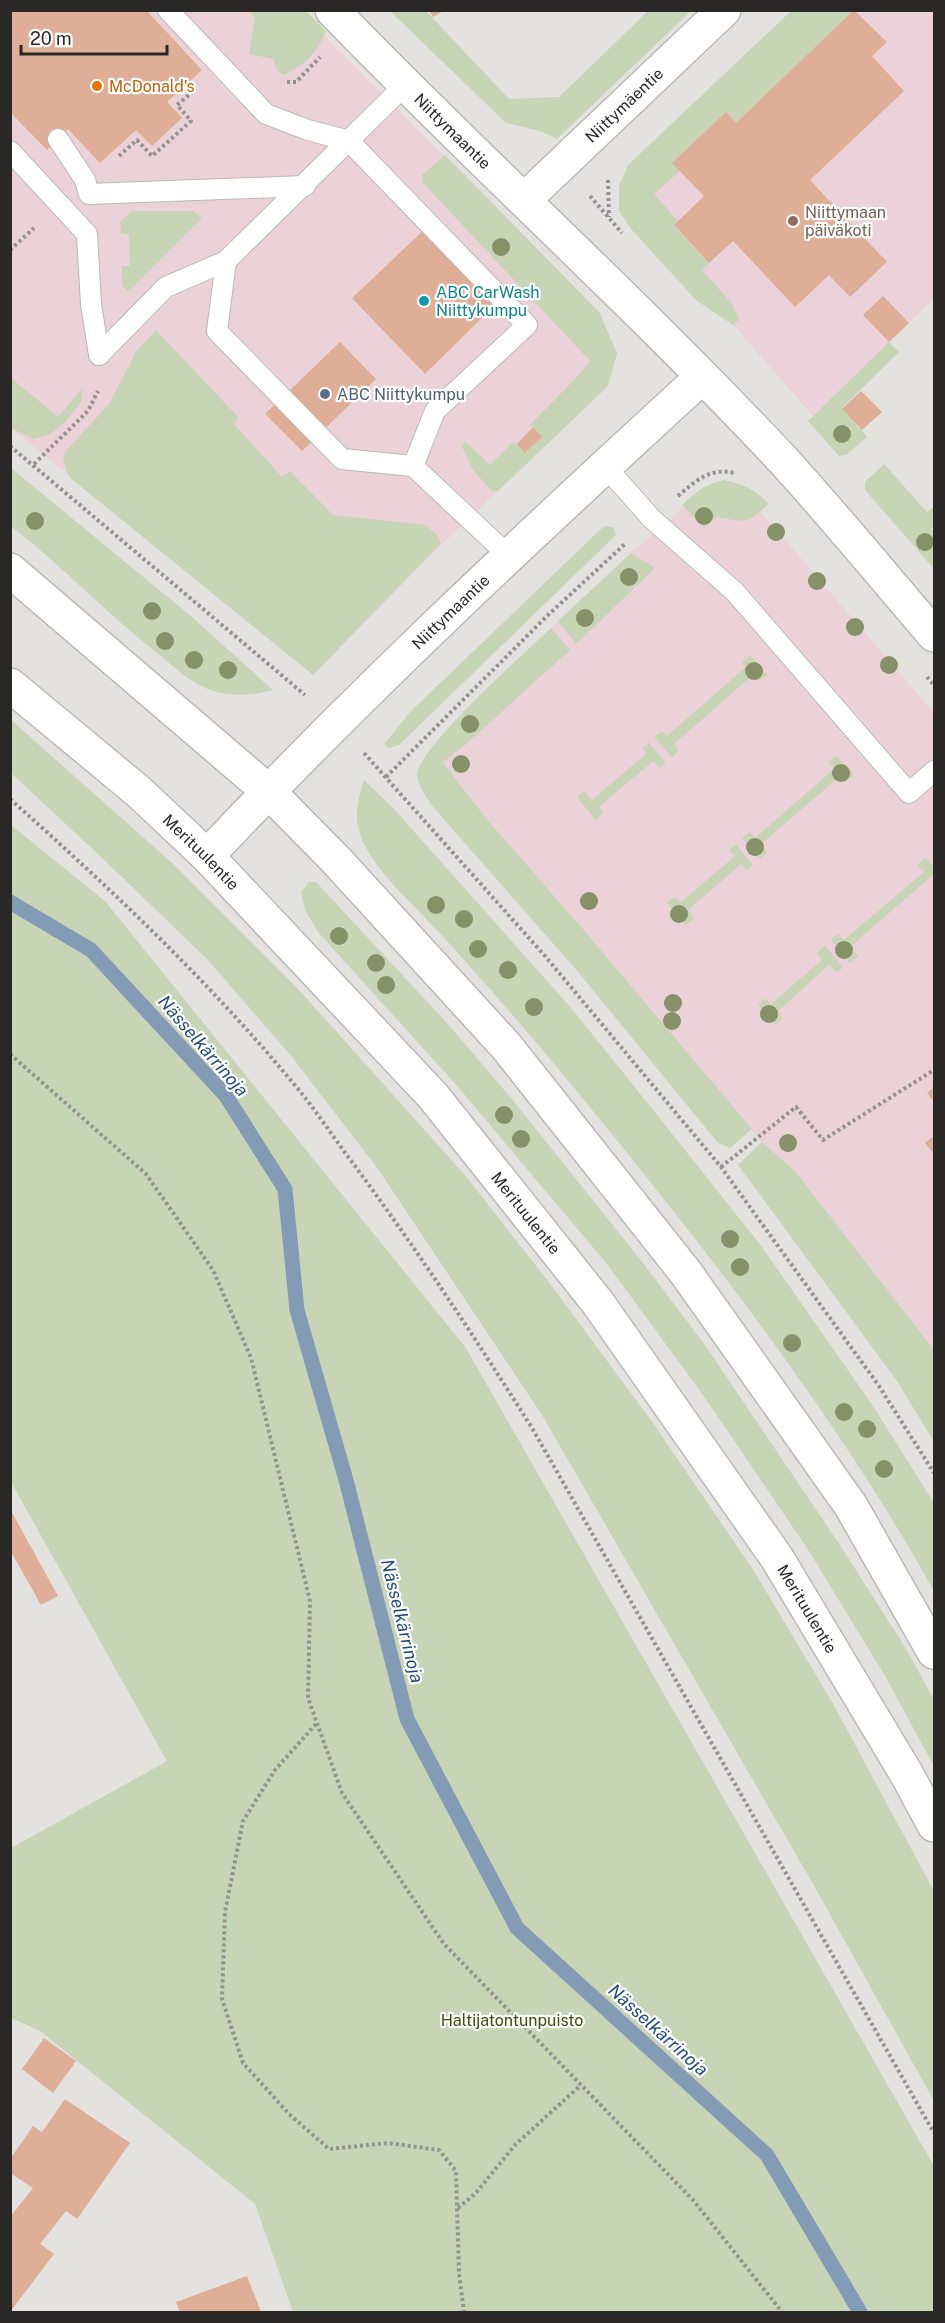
<svg xmlns="http://www.w3.org/2000/svg" width="945" height="2323" viewBox="0 0 945 2323" font-family="'Public Sans',sans-serif">
<rect width="100%" height="100%" fill="#e4e2df"/>
<g fill="#ebd1d8">
<path d="M 11,11 L 300,11 L 599,312 L 617,353 L 608,386 L 433,553 L 313,675 L 11,428 Z"/>
<path d="M 695,498 L 751,500 L 934,713 L 934,1350 L 795,1171 L 762,1142 L 582,928 L 485,817 L 443,761 L 434,746 L 450,726 L 551,628 L 631,553 Z"/>
</g>
<path fill="#ead1da" d="M 811,11 L 934,11 L 934,299 L 813,416 L 656,237 L 648,186 Z"/>
<g fill="#c8d4b6">
<path d="M 249,11 L 306,11 L 326,31 C 318,52 304,66 283,75 L 276,69 L 274,59 L 249,54 L 255,18 Z"/>
<path d="M 390,11 L 426,11 L 509,99 L 559,97 L 648,11 L 691,11 L 557,139 L 540,131 L 506,123 Z"/>
<path d="M 791,11 L 854,11 L 736,123 L 726,113 L 680,171 L 654,194 L 678,221 L 674,226 L 709,263 L 702,270 L 733,305 L 739,320 L 733,325 L 697,301 L 631,229 L 619,211 L 619,186 L 628,165 Z"/>
<path d="M 445,155 L 599,312 L 617,353 L 608,386 L 498,491 L 492,491 L 473,470 L 462,447 L 465,441 L 490,465 L 514,441 L 526,453 L 542,437 L 530,425 L 578,376 L 590,361 L 423,183 L 422,175 Z"/>
<path d="M 132,211 L 193,211 L 202,218 L 128,292 L 122,285 L 122,266 L 130,266 L 129,234 L 121,233 L 120,222 Z"/>
<path d="M 156,330 L 239,418 L 234,424 L 282,477 L 290,471 L 333,515 L 425,525 L 435,533 L 441,543 L 313,675 L 69,477 L 63,460 L 65,452 L 109,404 L 137,350 Z"/>
<path d="M 889,342 L 899,352 L 842,408 L 867,437 L 846,455 L 839,456 L 808,421 Z"/>
<path d="M 11,378 L 58,417 L 83,387 L 81,402 L 64,423 L 49,435 L 33,439 L 11,428 Z"/>
<path d="M 884,464 L 927,512 L 934,507 L 934,526 L 931,529 L 934,533 L 934,569 L 865,490 L 865,482 Z"/>
<path d="M 11,468 L 192,617 L 273,690 C 249,697 220,697 197,684 C 183,676 170,663 157,653 C 106,613 62,566 11,526 Z"/>
<path d="M 724,480 C 743,484 756,490 769,504 C 744,525 747,522 717,517 L 704,528 L 682,505 C 695,492 706,484 724,480 Z"/>
<path d="M 607,526 L 614,528 L 616,535 L 399,745 L 390,748 L 385,746 L 385,743 L 411,711 L 603,527 Z"/>
<path d="M 631,553 L 655,568 L 576,644 L 558,621 Z"/>
<path d="M 551,628 L 570,650 L 465,745 L 443,762 L 485,817 L 582,928 L 752,1129 L 730,1148 L 718,1143 L 579,973 L 434,808 C 427,798 418,787 417,775 C 416,750 528,650 551,628 Z"/>
<path d="M 750,655 L 767,675 L 759,681 L 753,675 L 674,744 L 679,750 L 672,757 L 654,737 L 662,731 L 667,736 L 746,667 L 742,662 Z"/>
<path d="M 11,720 L 171,862 L 300,991 L 465,1175 L 548,1281 L 653,1423 L 754,1571 L 832,1702 L 934,1891 L 934,2101 L 817,1891 L 542,1415 L 378,1169 L 292,1057 L 207,959 L 99,855 L 11,773 Z"/>
<path d="M 649,743 L 666,763 L 659,768 L 653,761 L 599,807 L 603,813 L 596,820 L 577,797 L 584,791 L 592,800 L 646,754 L 643,748 Z"/>
<path d="M 837,756 L 854,775 L 846,782 L 840,776 L 761,844 L 767,853 L 760,859 L 742,838 L 750,832 L 755,838 L 834,769 L 829,762 Z"/>
<path d="M 364,780 L 394,809 L 572,1009 L 662,1121 L 762,1247 L 873,1406 L 934,1503 L 934,1591 C 854,1448 757,1316 655,1188 C 585,1099 512,1012 436,929 C 411,902 359,857 357,820 C 356,806 360,793 364,780 Z"/>
<path d="M 11,825 L 105,901 L 466,1348 L 934,2166 L 934,2312 L 293,2312 L 255,2204 L 40,2031 L 11,2018 L 11,1848 L 167,1761 L 11,1482 Z"/>
<path d="M 736,844 L 753,865 L 747,870 L 741,864 L 688,910 L 694,918 L 686,925 L 667,903 L 675,897 L 681,902 L 735,856 L 729,850 Z"/>
<path d="M 926,857 L 934,867 L 934,874 L 850,947 L 858,956 L 850,963 L 831,940 L 838,934 L 844,940 L 924,872 L 917,865 Z"/>
<path d="M 309,882 L 316,882 L 447,1023 L 512,1099 L 643,1263 L 705,1345 L 840,1545 L 905,1647 L 934,1700 L 934,1766 L 885,1676 L 807,1548 L 703,1395 L 607,1264 L 458,1087 L 318,932 L 305,910 L 301,892 Z"/>
<path d="M 825,946 L 843,967 L 837,973 L 829,965 L 777,1012 L 782,1019 L 776,1024 L 758,1005 L 765,998 L 771,1004 L 822,960 L 817,953 Z"/>
<path d="M 762,1142 L 795,1171 L 934,1350 L 934,1442 L 897,1381 L 738,1165 Z"/>
</g>
<g fill="none" stroke-linecap="round" stroke-linejoin="round">
<path stroke="#849bb6" stroke-width="15" d="M 10,902 L 91,950 L 226,1096 L 285,1189 L 297,1310 L 346,1480 L 407,1719 L 517,1928 L 767,2155 L 860,2312"/>
</g>
<g fill="#deae97">
<path d="M 10,10 L 146,10 L 202,70 L 167,102 L 182,118 L 152,146 L 136,130 L 100,163 L 68,129 L 47,150 L 10,112 Z"/>
<path d="M 429,10 L 445,10 L 433,17 Z"/>
<path d="M 854,10 L 887,42 L 872,56 L 904,91 L 810,180 L 887,262 L 850,297 L 829,275 L 795,307 L 733,241 L 709,263 L 674,225 L 704,196 L 672,163 L 726,112 L 736,123 Z"/>
<path d="M 425,229 L 496,304 L 425,374 L 352,298 Z"/>
<path d="M 883,296 L 909,323 L 889,342 L 863,315 Z"/>
<path d="M 340,342 L 376,379 L 302,451 L 265,414 Z"/>
<path d="M 861,391 L 882,412 L 862,430 L 842,409 Z"/>
<path d="M 533,427 L 542,437 L 525,453 L 517,444 Z"/>
<path d="M 934,1087 L 934,1102 L 927,1093 Z"/>
<path d="M 934,1136 L 934,1154 L 925,1143 Z"/>
<path d="M 10,1509 L 58,1596 L 41,1605 L 10,1550 Z"/>
<path d="M 44,2038 L 76,2061 L 53,2093 L 22,2069 Z"/>
<path d="M 65,2099 L 130,2143 L 77,2219 L 66,2211 L 40,2244 L 54,2254 L 10,2312 L 10,2217 L 33,2188 L 10,2173 L 10,2159 L 33,2126 L 42,2132 Z"/>
<path d="M 247,2276 L 261,2312 L 180,2312 L 176,2302 Z"/>
</g>
<g fill="none" stroke-linecap="round" stroke-linejoin="round">
<g stroke="#bbb9b6" stroke-width="22">
<g id="service">
<path d="M 168,10 L 266,114 L 308,130 L 349,141 L 527,325 L 435,411 L 413,466"/>
<path d="M 58,139 L 85,180 L 89,194 L 305,186"/>
<path d="M 10,151 L 87,234 L 91,304 L 99,355"/>
<path d="M 226,261 L 217,331 L 342,459 L 413,466 L 510,557"/>
<path d="M 99,355 L 166,287 L 226,261 L 405,85"/>
<path d="M 605,466 L 652,519 L 735,592 L 909,793 L 934,771"/>
</g>
</g>
<g stroke="#bbb9b6" stroke-width="36">
<g id="minor">
<path id="s1" d="M 332,10 C 480,163 638,305 783,460 C 835,517 884,577 934,635"/>
<path id="s2" d="M 524,200 L 724,10"/>
<path id="s3" d="M 207,856 C 364,689 533,532 702,377"/>
</g>
</g>
<g stroke="#bbb9b6" stroke-width="36">
<g id="primary">
<path d="M 10,570 L 268,791 L 336,860 L 506,1046 L 686,1273 L 851,1506 L 934,1652"/>
<path id="s4" d="M 10,685 L 139,792 L 207,856 L 433,1096 L 598,1303 L 777,1558 L 906,1773 L 934,1825"/>
</g>
</g>
<g stroke="#949290" stroke-width="4" stroke-dasharray="3 3" stroke-linecap="butt">
<path d="M 287,82 L 296,82 L 320,57"/>
<path d="M 119,156 L 137,140 L 152,156 L 191,121 L 177,105 L 195,90"/>
<path d="M 608,180 L 609,217"/>
<path d="M 590,196 L 622,233"/>
<path d="M 10,250 L 34,228"/>
<path d="M 10,446 L 305,695"/>
<path d="M 34,464 L 88,411 L 98,391"/>
<path d="M 678,496 C 695,481 711,467 734,473"/>
<path d="M 927,677 L 934,685"/>
<path d="M 364,753 L 545,956 L 721,1167 L 879,1386 L 934,1473"/>
<path d="M 386,777 L 547,616 L 626,543"/>
<path d="M 10,799 C 112,890 211,983 298,1089 C 316,1111 332,1135 349,1158 C 414,1245 474,1336 532,1428 L 934,2133"/>
<path d="M 10,1054 L 146,1174 L 213,1270 L 251,1358 L 310,1601 L 308,1698 L 342,1793 L 444,1944 L 693,2200 L 782,2312"/>
<path d="M 721,1167 L 796,1107 L 823,1140 L 934,1070"/>
<path d="M 316,1724 L 275,1770 L 243,1821 L 225,1912 L 222,1999 L 243,2063 L 289,2114 L 329,2149 L 388,2143 L 439,2150 L 456,2171 L 459,2274 L 464,2312"/>
<path d="M 458,2208 L 475,2194 L 515,2145 L 581,2085"/>
</g>
<use href="#service" stroke="#fff" stroke-width="20"/>
<use href="#minor" stroke="#fff" stroke-width="33"/>
<use href="#primary" stroke="#fff" stroke-width="33"/>
</g>
<g fill="#879168">
<circle cx="501" cy="247" r="9"/>
<circle cx="842" cy="434" r="9"/>
<circle cx="704" cy="516" r="9"/>
<circle cx="35" cy="521" r="9"/>
<circle cx="776" cy="532" r="9"/>
<circle cx="925" cy="542" r="9"/>
<circle cx="629" cy="577" r="9"/>
<circle cx="817" cy="581" r="9"/>
<circle cx="152" cy="611" r="9"/>
<circle cx="585" cy="618" r="9"/>
<circle cx="855" cy="627" r="9"/>
<circle cx="165" cy="641" r="9"/>
<circle cx="194" cy="660" r="9"/>
<circle cx="889" cy="665" r="9"/>
<circle cx="228" cy="670" r="9"/>
<circle cx="754" cy="671" r="9"/>
<circle cx="470" cy="724" r="9"/>
<circle cx="461" cy="764" r="9"/>
<circle cx="841" cy="773" r="9"/>
<circle cx="755" cy="847" r="9"/>
<circle cx="589" cy="901" r="9"/>
<circle cx="436" cy="905" r="9"/>
<circle cx="679" cy="914" r="9"/>
<circle cx="464" cy="919" r="9"/>
<circle cx="339" cy="936" r="9"/>
<circle cx="478" cy="949" r="9"/>
<circle cx="844" cy="950" r="9"/>
<circle cx="376" cy="963" r="9"/>
<circle cx="508" cy="970" r="9"/>
<circle cx="386" cy="985" r="9"/>
<circle cx="673" cy="1003" r="9"/>
<circle cx="534" cy="1007" r="9"/>
<circle cx="769" cy="1014" r="9"/>
<circle cx="672" cy="1021" r="9"/>
<circle cx="504" cy="1115" r="9"/>
<circle cx="521" cy="1139" r="9"/>
<circle cx="788" cy="1143" r="9"/>
<circle cx="730" cy="1239" r="9"/>
<circle cx="740" cy="1267" r="9"/>
<circle cx="792" cy="1343" r="9"/>
<circle cx="844" cy="1412" r="9"/>
<circle cx="867" cy="1429" r="9"/>
<circle cx="884" cy="1469" r="9"/>
</g>
<circle fill="#e8710a" stroke="#fff" stroke-width="2" cx="97" cy="86" r="6"/>
<circle fill="#8d6e63" stroke="#fff" stroke-width="2" cx="793" cy="221" r="6"/>
<circle fill="#0f9aa8" stroke="#fff" stroke-width="2" cx="424" cy="301" r="6"/>
<circle fill="#5c6f8a" stroke="#fff" stroke-width="2" cx="325" cy="394" r="6"/>
<g text-anchor="middle" stroke-width="4.5" stroke-linejoin="round" paint-order="stroke">
<g font-size="16" fill="#c56008" stroke="#fff" text-anchor="start">
<text x="109" y="92">McDonald's</text>
</g>
<g font-size="16" fill="#292827" stroke="#fff">
<text dy="6" stroke="none"><textPath href="#s2" startOffset="138">Niittymäentie</textPath></text>
<text dy="6" stroke="none"><textPath href="#s1" startOffset="171">Niittymaantie</textPath></text>
<text dy="6" stroke="none"><textPath href="#s3" startOffset="345">Niittymaantie</textPath></text>
<text dy="6" stroke="none"><textPath href="#s4" startOffset="254">Merituulentie</textPath></text>
<text dy="6" stroke="none"><textPath href="#s4" startOffset="740">Merituulentie</textPath></text>
<text dy="6" stroke="none"><textPath href="#s4" startOffset="1226">Merituulentie</textPath></text>
</g>
<g font-size="16" fill="#785e54" stroke="#fff" text-anchor="start">
<text x="805" y="218">Niittymaan<tspan x="805" dy="18">päiväkoti</tspan></text>
</g>
<g font-size="16" fill="#0d838f" stroke="#fff" text-anchor="start">
<text x="436" y="298">ABC CarWash<tspan x="436" dy="18">Niittykumpu</tspan></text>
</g>
<g font-size="16" fill="#4e5e75" stroke="#fff" text-anchor="start">
<text x="337" y="400">ABC Niittykumpu</text>
</g>
<g font-size="16" fill="#3b4e06" stroke="#fff">
<text x="512" y="2026">Haltijatontunpuisto</text>
</g>
<g font-size="18" font-style="italic" fill="#1e4c7c" stroke="#fff">
<text transform="translate(203 1046) rotate(49)" y="6">Nässelkärrinoja</text>
<text transform="translate(402 1621) rotate(76)" y="6">Nässelkärrinoja</text>
<text transform="translate(658 2030) rotate(42)" y="6">Nässelkärrinoja</text>
</g>
</g>
<rect width="945" height="2323" fill="none" stroke="#292827" stroke-width="24"/>
<path d="M21 45v9h146v-9" fill="none" stroke="#292827" stroke-width="3"/>
<text x="30" y="45" font-size="18" fill="#292827" stroke="#ffffff" stroke-width="4.5" paint-order="stroke">20 m</text>
</svg>
